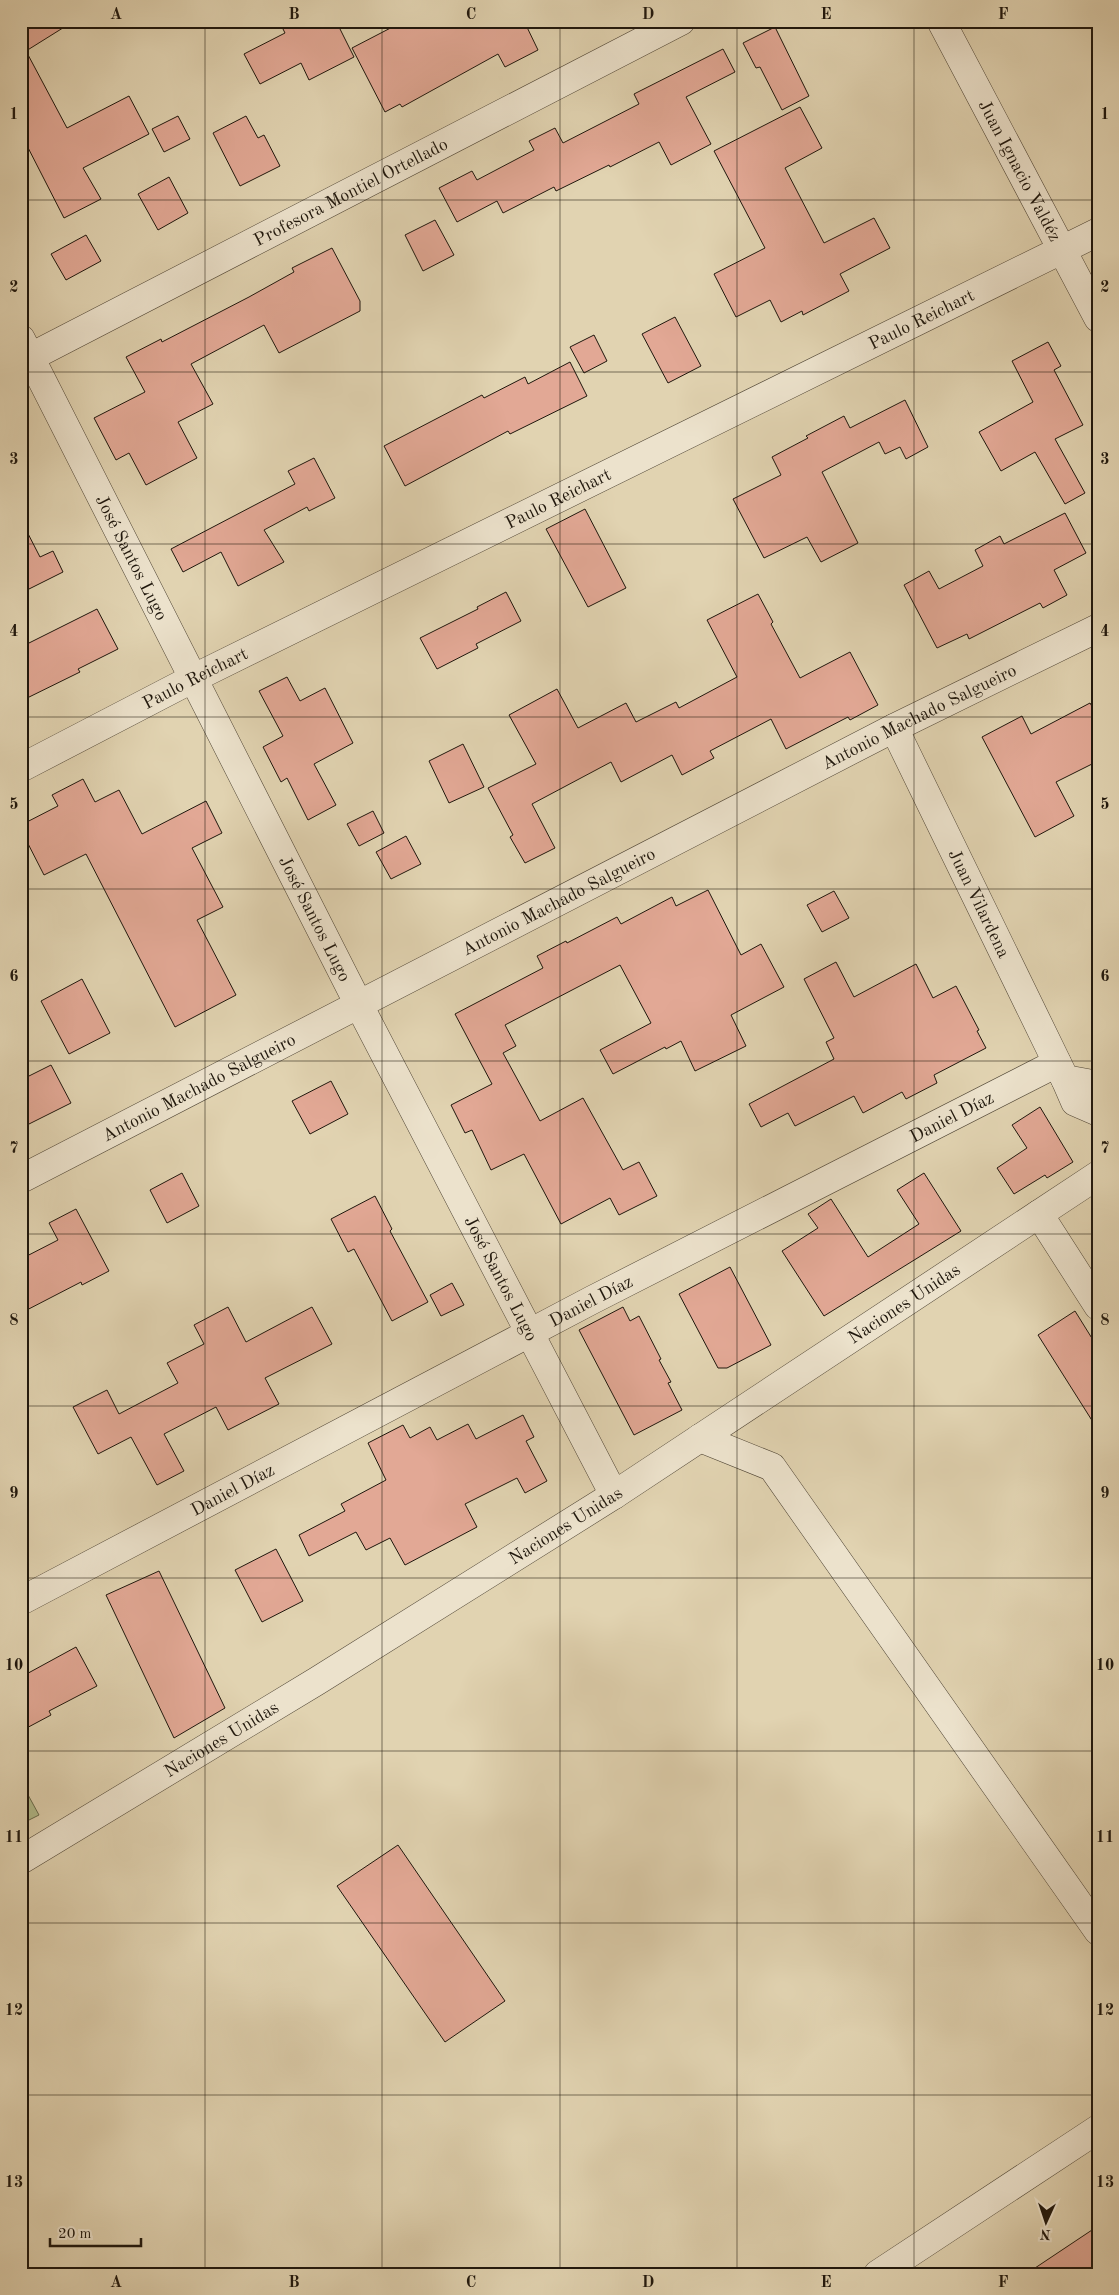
<svg xmlns="http://www.w3.org/2000/svg" width="1119" height="2295" viewBox="0 0 1119 2295" font-family="'Old Standard TT',serif">
<rect width="100%" height="100%" fill="#e1d3b1"/>
<filter id="stains"><feTurbulence type="fractalNoise" baseFrequency=".004" numOctaves="4"/><feColorMatrix values="0 0 0 0 .2 0 0 0 0 .09 0 0 0 0 .02 0 0 0 .5 -.17"/></filter>
<radialGradient id="worn" r=".72"><stop offset=".6" stop-color="#630" stop-opacity="0"/><stop offset="1" stop-color="#630" stop-opacity=".3"/></radialGradient>
<path fill="#b2bc8c" stroke="#686a4c" d="M 21,1782 L 39,1815 L 21,1824 Z"/>
<g fill="#e2a895" stroke="#1f170d">
<path d="M 21,21 L 74,21 L 26,51 L 67,128 L 129,96 L 149,134 L 83,168 L 101,199 L 64,218 L 21,134 Z"/>
<path d="M 279,21 L 336,21 L 354,57 L 309,80 L 301,63 L 260,84 L 244,54 L 285,33 Z"/>
<path d="M 404,21 L 524,21 L 538,50 L 505,67 L 498,54 L 402,107 L 400,104 L 385,112 L 352,48 Z"/>
<path d="M 775,27 L 809,96 L 782,110 L 760,67 L 756,68 L 743,43 Z"/>
<path d="M 723,49 L 735,72 L 686,97 L 711,144 L 671,165 L 659,142 L 610,167 L 609,165 L 556,191 L 554,187 L 503,213 L 497,201 L 457,222 L 439,188 L 472,171 L 477,180 L 534,150 L 529,141 L 555,128 L 563,143 L 639,104 L 634,94 Z"/>
<path d="M 800,107 L 822,148 L 785,168 L 824,243 L 874,218 L 890,248 L 840,274 L 849,291 L 803,315 L 802,311 L 781,322 L 770,300 L 736,317 L 714,274 L 765,248 L 714,151 Z"/>
<path d="M 178,116 L 190,139 L 164,152 L 152,129 Z"/>
<path d="M 246,116 L 258,138 L 264,135 L 280,166 L 240,186 L 213,133 Z"/>
<path d="M 169,177 L 188,213 L 158,230 L 138,194 Z"/>
<path d="M 435,220 L 454,255 L 423,271 L 405,235 Z"/>
<path d="M 86,235 L 101,261 L 66,280 L 51,254 Z"/>
<path d="M 332,248 L 360,301 L 360,311 L 279,353 L 264,325 L 191,364 L 213,404 L 178,422 L 197,458 L 146,485 L 129,453 L 116,460 L 94,418 L 145,392 L 126,357 L 161,339 L 162,342 L 249,297 L 294,272 L 292,268 Z"/>
<path d="M 675,317 L 701,366 L 668,383 L 642,334 Z"/>
<path d="M 594,335 L 607,361 L 584,373 L 570,347 Z"/>
<path d="M 1048,342 L 1061,366 L 1054,370 L 1083,425 L 1055,439 L 1085,493 L 1065,504 L 1035,452 L 1001,471 L 979,432 L 1033,402 L 1012,361 Z"/>
<path d="M 570,362 L 587,396 L 510,434 L 508,431 L 405,486 L 384,446 L 482,395 L 484,398 L 525,377 L 528,384 Z"/>
<path d="M 905,400 L 928,447 L 906,459 L 900,447 L 885,454 L 879,442 L 822,472 L 858,543 L 821,562 L 807,537 L 764,558 L 733,499 L 781,475 L 772,457 L 808,438 L 806,436 L 844,416 L 850,428 Z"/>
<path d="M 314,458 L 335,498 L 309,511 L 307,507 L 264,530 L 284,562 L 238,586 L 221,552 L 183,572 L 171,549 L 295,484 L 288,471 Z"/>
<path d="M 585,509 L 626,588 L 588,607 L 546,529 Z"/>
<path d="M 1065,513 L 1086,553 L 1054,570 L 1067,595 L 1043,608 L 1040,603 L 969,639 L 967,634 L 937,648 L 904,585 L 929,571 L 939,589 L 983,566 L 975,550 L 1000,536 L 1004,544 Z"/>
<path d="M 21,520 L 40,557 L 53,551 L 63,572 L 21,593 Z"/>
<path d="M 506,592 L 521,621 L 476,644 L 478,648 L 437,669 L 420,638 L 478,609 L 477,607 Z"/>
<path d="M 758,594 L 773,622 L 771,624 L 800,678 L 850,652 L 878,705 L 850,720 L 848,717 L 786,749 L 771,719 L 710,751 L 714,758 L 682,775 L 672,755 L 621,782 L 611,762 L 532,804 L 555,848 L 525,863 L 510,837 L 513,835 L 488,788 L 536,764 L 509,715 L 557,689 L 578,728 L 626,703 L 636,722 L 676,702 L 679,708 L 737,677 L 707,620 Z"/>
<path d="M 97,609 L 118,649 L 78,669 L 80,672 L 21,701 L 21,647 Z"/>
<path d="M 287,677 L 300,701 L 325,688 L 353,743 L 314,764 L 336,805 L 308,820 L 287,778 L 281,782 L 263,747 L 283,736 L 259,691 Z"/>
<path d="M 1090,703 L 1098,717 L 1098,761 L 1056,782 L 1074,816 L 1035,837 L 982,737 L 1022,716 L 1031,734 Z"/>
<path d="M 463,744 L 484,787 L 449,803 L 429,761 Z"/>
<path d="M 83,779 L 95,802 L 119,790 L 142,834 L 206,801 L 222,833 L 192,848 L 223,907 L 197,920 L 236,995 L 175,1027 L 86,854 L 44,875 L 21,830 L 21,825 L 58,806 L 52,795 Z"/>
<path d="M 373,811 L 384,833 L 359,846 L 347,824 Z"/>
<path d="M 406,836 L 421,864 L 391,879 L 376,852 Z"/>
<path d="M 708,890 L 741,955 L 761,944 L 784,987 L 731,1015 L 746,1046 L 695,1071 L 681,1041 L 666,1049 L 665,1047 L 613,1074 L 600,1050 L 651,1023 L 620,965 L 505,1025 L 516,1046 L 503,1053 L 540,1121 L 583,1098 L 623,1170 L 639,1162 L 657,1196 L 619,1215 L 610,1198 L 561,1224 L 524,1154 L 491,1170 L 472,1130 L 465,1133 L 451,1105 L 492,1084 L 455,1014 L 543,968 L 537,956 L 566,941 L 567,943 L 617,917 L 621,924 L 672,897 L 676,906 Z"/>
<path d="M 834,891 L 849,918 L 822,932 L 807,905 Z"/>
<path d="M 836,962 L 854,997 L 916,964 L 933,998 L 956,986 L 979,1030 L 977,1031 L 986,1048 L 934,1075 L 937,1083 L 906,1099 L 902,1092 L 863,1113 L 854,1096 L 795,1126 L 788,1113 L 761,1127 L 749,1104 L 834,1059 L 826,1042 L 834,1038 L 804,979 Z"/>
<path d="M 82,979 L 110,1033 L 69,1054 L 41,1001 Z"/>
<path d="M 51,1065 L 71,1103 L 21,1128 L 21,1080 Z"/>
<path d="M 331,1081 L 348,1114 L 310,1134 L 292,1101 Z"/>
<path d="M 1040,1107 L 1073,1162 L 1047,1178 L 1045,1175 L 1014,1194 L 997,1168 L 1027,1148 L 1012,1125 Z"/>
<path d="M 182,1173 L 199,1206 L 167,1223 L 150,1190 Z"/>
<path d="M 924,1173 L 961,1231 L 824,1316 L 782,1251 L 818,1228 L 808,1214 L 831,1199 L 868,1257 L 919,1224 L 897,1190 Z"/>
<path d="M 375,1196 L 392,1229 L 390,1231 L 428,1302 L 392,1321 L 354,1249 L 348,1252 L 331,1219 Z"/>
<path d="M 76,1209 L 109,1271 L 82,1285 L 81,1282 L 21,1313 L 21,1259 L 58,1240 L 49,1223 Z"/>
<path d="M 730,1267 L 771,1345 L 727,1368 L 718,1368 L 679,1294 Z"/>
<path d="M 452,1283 L 464,1305 L 441,1316 L 430,1295 Z"/>
<path d="M 228,1307 L 246,1342 L 312,1307 L 332,1344 L 265,1378 L 279,1404 L 228,1430 L 216,1407 L 164,1434 L 184,1471 L 157,1485 L 131,1437 L 98,1454 L 73,1407 L 107,1390 L 119,1414 L 178,1383 L 167,1363 L 204,1344 L 194,1325 Z"/>
<path d="M 623,1307 L 630,1321 L 639,1316 L 661,1359 L 659,1360 L 671,1382 L 668,1383 L 682,1410 L 634,1435 L 579,1330 Z"/>
<path d="M 1075,1311 L 1098,1348 L 1098,1430 L 1038,1335 Z"/>
<path d="M 523,1415 L 534,1437 L 526,1441 L 547,1481 L 525,1493 L 517,1478 L 465,1504 L 477,1527 L 405,1565 L 390,1538 L 366,1550 L 356,1532 L 309,1556 L 299,1535 L 345,1511 L 341,1504 L 386,1480 L 368,1443 L 403,1425 L 410,1438 L 430,1427 L 437,1440 L 468,1424 L 476,1439 Z"/>
<path d="M 276,1549 L 303,1601 L 262,1622 L 235,1570 Z"/>
<path d="M 159,1571 L 225,1708 L 174,1738 L 106,1595 Z"/>
<path d="M 76,1647 L 97,1686 L 49,1711 L 51,1715 L 21,1731 L 21,1677 Z"/>
<path d="M 398,1845 L 505,2001 L 445,2042 L 337,1886 Z"/>
<path d="M 1098,2226 L 1098,2263 L 1082,2274 L 1026,2274 Z"/>
</g>
<g fill="none" stroke-linecap="round" stroke-linejoin="round">
<g stroke="#504636" stroke-width="29">
<g id="street">
<path id="s1" d="M 941,21 L 1098,318"/>
<path id="s2" d="M 21,339 L 359,1005 L 614,1495"/>
<path id="s3" d="M 21,362 L 681,21"/>
<path id="s4" d="M 894,728 L 1065,1079 L 1098,1085"/>
<path id="s5" d="M 21,768 L 194,678 L 1098,232"/>
<path d="M 1065,1079 L 1075,1102 L 1098,1112"/>
<path id="s6" d="M 21,1179 L 894,728 L 1098,628"/>
<path d="M 1039,1214 L 1098,1306"/>
<path d="M 700,1438 L 772,1467 L 1098,1931"/>
<path id="s7" d="M 21,1601 L 592,1300 L 1057,1063"/>
<path id="s8" d="M 21,1860 L 317,1681 L 614,1495 L 1098,1175"/>
<path d="M 878,2274 L 1098,2129"/>
</g>
</g>
<use href="#street" stroke="#ece2cc" stroke-width="28"/>
</g>
<path fill="none" stroke="#1f170d" stroke-width="1" stroke-opacity="0.55" d="M 205,21 L 205,2274M 382,21 L 382,2274M 560,21 L 560,2274M 737,21 L 737,2274M 914,21 L 914,2274M 21,200 L 1098,200M 21,372 L 1098,372M 21,544 L 1098,544M 21,717 L 1098,717M 21,889 L 1098,889M 21,1061 L 1098,1061M 21,1234 L 1098,1234M 21,1406 L 1098,1406M 21,1578 L 1098,1578M 21,1751 L 1098,1751M 21,1923 L 1098,1923M 21,2095 L 1098,2095"/>
<g text-anchor="middle" stroke-width="4.5" stroke-linejoin="round" paint-order="stroke">
<g font-size="18" fill="#1f170d" stroke="#ece2cc">
<text dy="6" stroke="none"><textPath href="#s1" startOffset="169">Juan Ignacio Valdéz</textPath></text>
<text dy="6" stroke="none"><textPath href="#s3" startOffset="371">Profesora Montiel Ortellado</textPath></text>
<text dy="6" stroke="none"><textPath href="#s5" startOffset="1006">Paulo Reichart</textPath></text>
<text dy="6" stroke="none"><textPath href="#s5" startOffset="601">Paulo Reichart</textPath></text>
<text dy="6" stroke="none"><textPath href="#s2" startOffset="245">José Santos Lugo</textPath></text>
<text dy="6" stroke="none"><textPath href="#s5" startOffset="196">Paulo Reichart</textPath></text>
<text dy="6" stroke="none"><textPath href="#s6" startOffset="1010">Antonio Machado Salgueiro</textPath></text>
<text dy="6" stroke="none"><textPath href="#s6" startOffset="605">Antonio Machado Salgueiro</textPath></text>
<text dy="6" stroke="none"><textPath href="#s4" startOffset="195">Juan Vilardena</textPath></text>
<text dy="6" stroke="none"><textPath href="#s2" startOffset="650">José Santos Lugo</textPath></text>
<text dy="6" stroke="none"><textPath href="#s6" startOffset="200">Antonio Machado Salgueiro</textPath></text>
<text dy="6" stroke="none"><textPath href="#s7" startOffset="1049">Daniel Díaz</textPath></text>
<text dy="6" stroke="none"><textPath href="#s2" startOffset="1055">José Santos Lugo</textPath></text>
<text dy="6" stroke="none"><textPath href="#s7" startOffset="644">Daniel Díaz</textPath></text>
<text dy="6" stroke="none"><textPath href="#s8" startOffset="1044">Naciones Unidas</textPath></text>
<text dy="6" stroke="none"><textPath href="#s7" startOffset="239">Daniel Díaz</textPath></text>
<text dy="6" stroke="none"><textPath href="#s8" startOffset="639">Naciones Unidas</textPath></text>
<text dy="6" stroke="none"><textPath href="#s8" startOffset="234">Naciones Unidas</textPath></text>
</g>
</g>
<rect width="1119" height="2295" fill="none" stroke="#e1d3b1" stroke-width="55"/>
<g transform="translate(1046 2222) rotate(183)" stroke="#ece2cc" stroke-width="4" paint-order="stroke">
<path d="M0-4L9 19L0 12L-9 19Z" fill="#1f170d"/>
<text y="-8" font-size="14" font-weight="bold" text-anchor="middle" fill="#1f170d">N</text>
</g>
<path d="M50 2238v8h91v-8" fill="none" stroke="#1f170d" stroke-width="2.5"/>
<text x="58" y="2238" font-size="15" fill="#1f170d" stroke="#ece2cc" stroke-width="4" paint-order="stroke">20 m</text>
<rect x="28" y="28" width="1064" height="2240" fill="none" stroke="#1f170d" stroke-width="2"/>
<g font-size="16" text-anchor="middle" font-weight="bold" fill="#1f170d">
<text x="116" y="19">A</text>
<text x="294" y="19">B</text>
<text x="471" y="19">C</text>
<text x="648" y="19">D</text>
<text x="826" y="19">E</text>
<text x="1003" y="19">F</text>
<text x="14" y="119">1</text>
<text x="1105" y="119">1</text>
<text x="14" y="292">2</text>
<text x="1105" y="292">2</text>
<text x="14" y="464">3</text>
<text x="1105" y="464">3</text>
<text x="14" y="636">4</text>
<text x="1105" y="636">4</text>
<text x="14" y="809">5</text>
<text x="1105" y="809">5</text>
<text x="14" y="981">6</text>
<text x="1105" y="981">6</text>
<text x="14" y="1153">7</text>
<text x="1105" y="1153">7</text>
<text x="14" y="1325">8</text>
<text x="1105" y="1325">8</text>
<text x="14" y="1498">9</text>
<text x="1105" y="1498">9</text>
<text x="14" y="1670">10</text>
<text x="1105" y="1670">10</text>
<text x="14" y="1842">11</text>
<text x="1105" y="1842">11</text>
<text x="14" y="2015">12</text>
<text x="1105" y="2015">12</text>
<text x="14" y="2187">13</text>
<text x="1105" y="2187">13</text>
<text x="116" y="2287">A</text>
<text x="294" y="2287">B</text>
<text x="471" y="2287">C</text>
<text x="648" y="2287">D</text>
<text x="826" y="2287">E</text>
<text x="1003" y="2287">F</text>
</g>
<rect width="100%" height="100%" filter="url(#stains)"/>
<rect width="100%" height="100%" fill="url(#worn)"/>
</svg>
